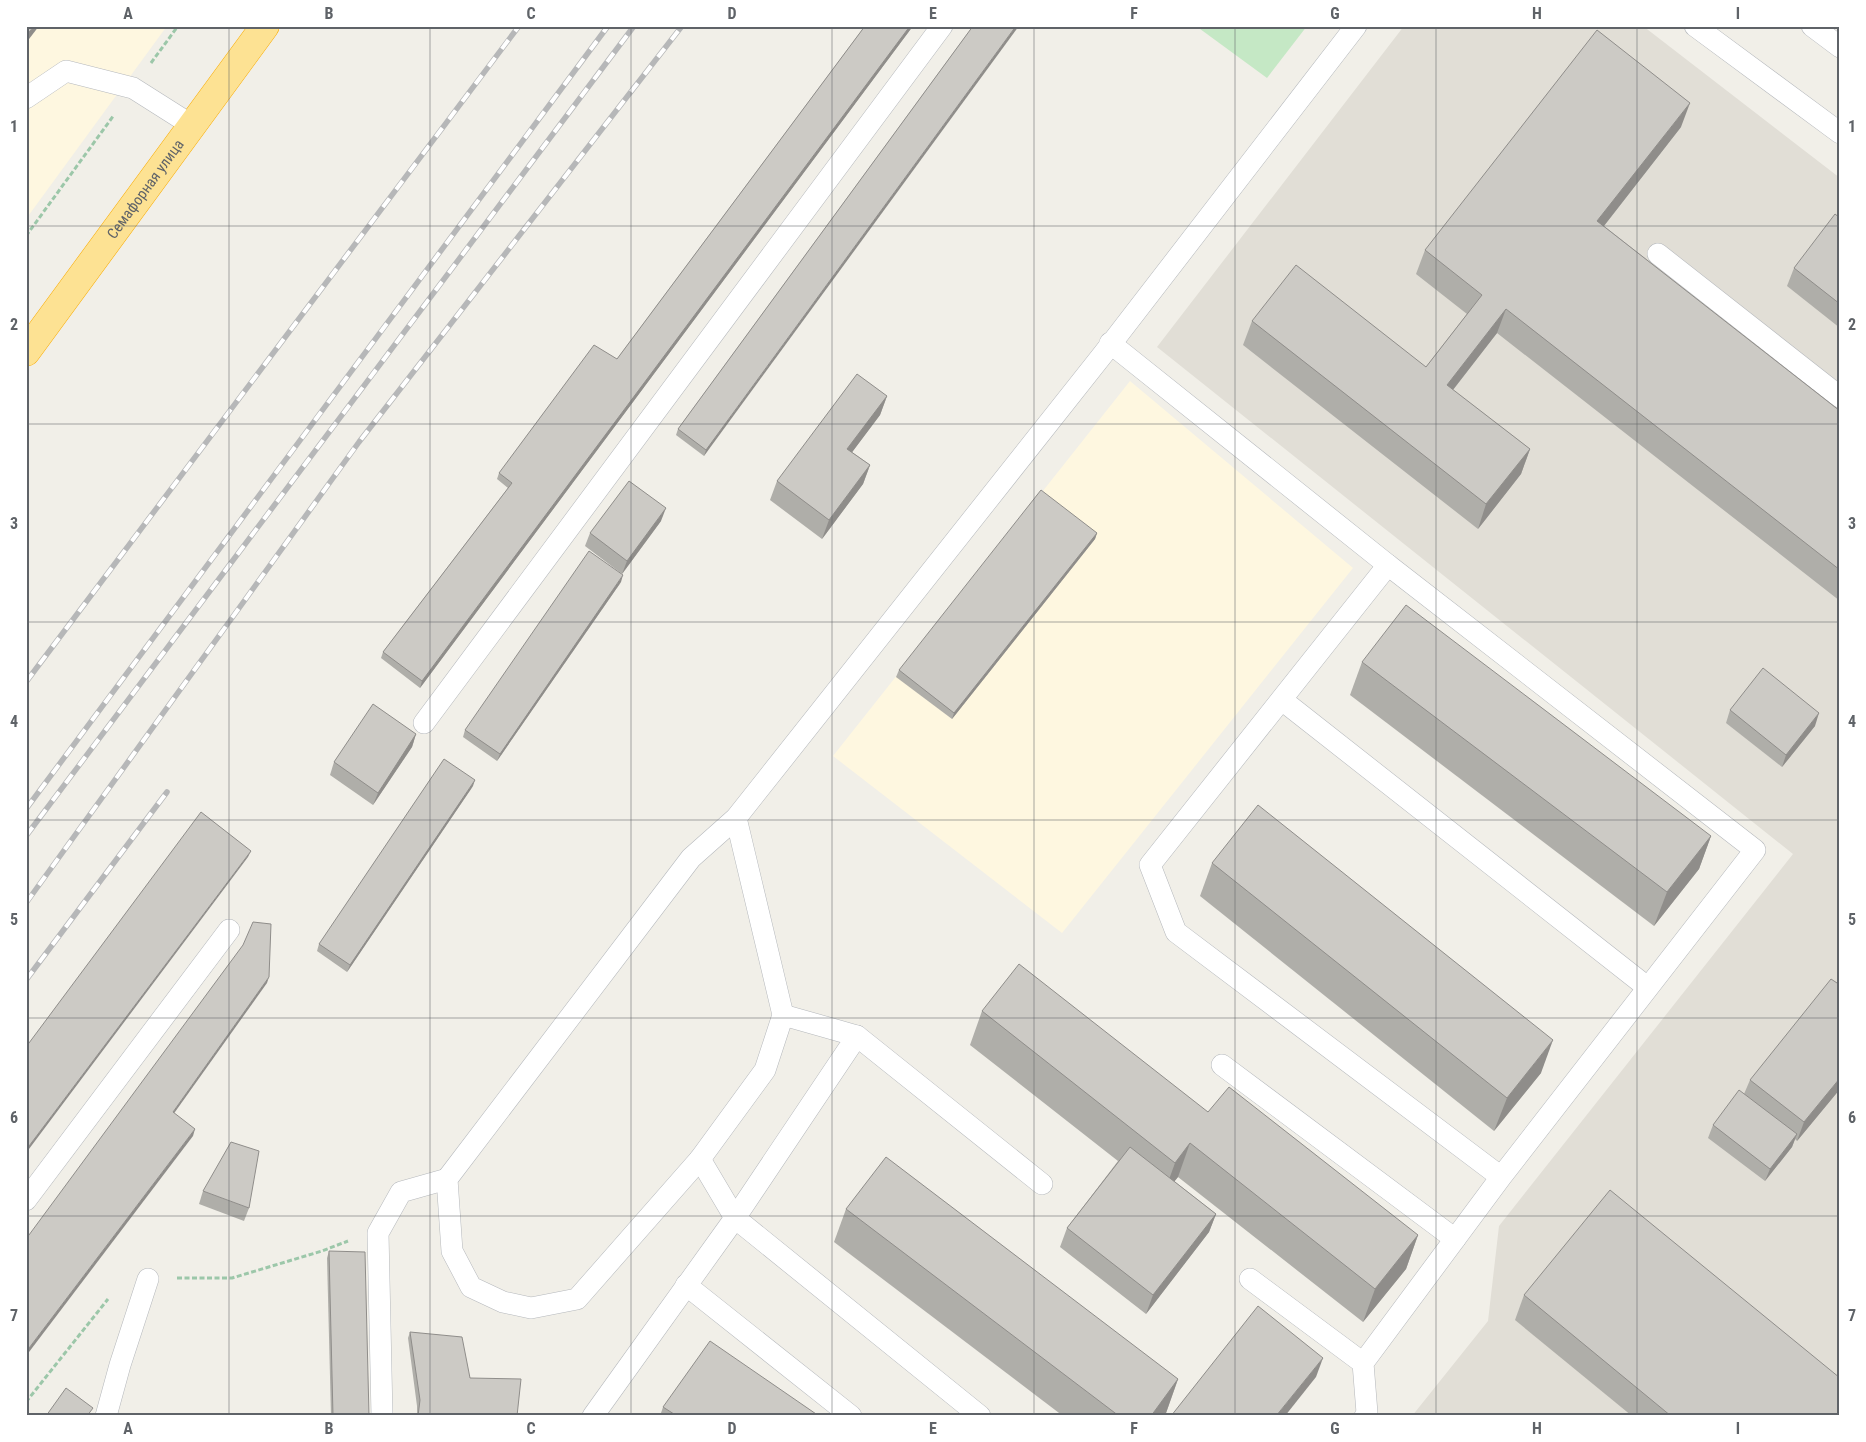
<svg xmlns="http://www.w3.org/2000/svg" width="1866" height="1442" viewBox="0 0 1866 1442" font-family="'Roboto Condensed',sans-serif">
<rect width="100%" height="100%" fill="#f1efe8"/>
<g fill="#fef7e0">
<path d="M 26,26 L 167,26 L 26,219 Z"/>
<path d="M 1130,381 L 1353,568 L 1062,933 L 833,756 Z"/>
</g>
<path fill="#e1ded6" d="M 1404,26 L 1643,26 L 1840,178 L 1840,1416 L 1412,1416 L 1488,1321 L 1499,1226 L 1793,854 L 1157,347 Z"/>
<path fill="#c5e8c5" d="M 1196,26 L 1307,26 L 1267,78 Z"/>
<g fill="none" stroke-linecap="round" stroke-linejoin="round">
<g stroke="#b5b8bc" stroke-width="22">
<g id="lane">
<path d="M 1695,26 L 1840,133"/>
<path d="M 1812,26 L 1840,47"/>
<path d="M 26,98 L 66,71 L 133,88 L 193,126"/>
<path d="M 1658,254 L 1840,397"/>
<path d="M 1110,343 L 1388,565"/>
<path d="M 1282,700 L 1647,987"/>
<path d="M 424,723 L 942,26"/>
<path d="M 736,818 L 783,1015 L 765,1070 L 700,1159 L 577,1299 L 531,1308 L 503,1302 L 471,1287 L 452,1251 L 447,1179 L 691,858 L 736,818 L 1104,353 L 1356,26"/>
<path d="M 783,1015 L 857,1036 L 735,1218 L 980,1416"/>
<path d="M 857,1036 L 1042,1184"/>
<path d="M 1222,1065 L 1455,1239"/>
<path d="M 26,1200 L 229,930"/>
<path d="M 1250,1279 L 1363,1363"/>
<path d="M 686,1285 L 851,1416"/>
<path d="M 106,1416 L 120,1365 L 148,1279"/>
<path d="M 382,1416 L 378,1233 L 401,1192 L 447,1179"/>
<path d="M 593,1416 L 735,1218 L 700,1159"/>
<path d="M 1365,1416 L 1367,1413 L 1363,1363 L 1501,1177 L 1755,850 L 1388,565 L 1150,865 L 1176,932 L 1501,1177"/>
</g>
</g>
<g stroke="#f9ab00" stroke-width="29">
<g id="highway">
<path id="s1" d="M 26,352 L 265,26"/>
</g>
</g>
<g stroke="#9cc7a9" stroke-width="3" stroke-dasharray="5 2.5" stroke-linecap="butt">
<path d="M 151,63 L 178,26"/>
<path d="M 26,236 L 114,115"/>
<path d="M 177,1278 L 232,1278 L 322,1251 L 348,1241"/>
<path d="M 26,1402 L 108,1299"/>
</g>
<use href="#lane" stroke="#fff" stroke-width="21"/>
<use href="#highway" stroke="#fde293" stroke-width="28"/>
<g stroke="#b6b7b8" stroke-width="5.5">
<g id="rail">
<path d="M 26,682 L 519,26"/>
<path d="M 26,809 L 608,26"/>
<path d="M 26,836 L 634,26"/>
<path d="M 26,903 L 359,442 L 682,26"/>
<path d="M 26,980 L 167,792"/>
</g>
</g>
<use href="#rail" stroke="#fff" stroke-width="4" stroke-dasharray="11" stroke-linecap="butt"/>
</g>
<g fill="#afaea9">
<path d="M 865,26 L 913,26 L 420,688 L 381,658 L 383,652 L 508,488 L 497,479 L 499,473 L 617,359 Z"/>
<path d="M 973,26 L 704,456 L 676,435 L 678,429 Z"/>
<path d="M 1681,127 L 1604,226 L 1840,411 L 1840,601 L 1497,333 L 1453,390 L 1530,449 L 1521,474 L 1478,529 L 1243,345 L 1252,321 L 1426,367 L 1467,314 L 1416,274 L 1425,250 Z"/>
<path d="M 1840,218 L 1840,328 L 1787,286 L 1794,268 Z"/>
<path d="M 887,396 L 880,415 L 852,452 L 870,465 L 863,484 L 822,539 L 770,500 L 777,481 Z"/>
<path d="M 661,521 L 622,574 L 585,546 L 590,533 Z"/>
<path d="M 1097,533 L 1095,539 L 952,719 L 896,677 L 899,670 Z"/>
<path d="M 621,582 L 497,761 L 463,737 L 465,730 Z"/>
<path d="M 1362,662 L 1711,836 L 1699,869 L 1654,926 L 1350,695 Z"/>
<path d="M 1730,710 L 1815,726 L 1782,767 L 1726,723 Z"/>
<path d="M 416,734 L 412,747 L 373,805 L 330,775 L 334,762 Z"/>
<path d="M 473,786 L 347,972 L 317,951 L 319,944 Z"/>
<path d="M 1212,863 L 1541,1073 L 1494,1131 L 1200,896 Z"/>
<path d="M 982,1011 L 1208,1112 L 1418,1235 L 1406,1269 L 1363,1322 L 1178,1177 L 1174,1181 L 1216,1214 L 1209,1232 L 1146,1314 L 1060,1247 L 1067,1228 L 1118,1161 L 970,1045 Z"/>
<path d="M 1750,1080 L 1840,1089 L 1797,1141 L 1795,1139 L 1792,1147 L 1765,1181 L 1708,1138 L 1713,1125 L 1744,1094 Z"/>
<path d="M 203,1191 L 249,1208 L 244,1221 L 199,1204 Z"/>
<path d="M 846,1209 L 1178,1379 L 1166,1413 L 1164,1416 L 1063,1416 L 834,1242 Z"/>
<path d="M 329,1251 L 369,1416 L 331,1416 L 327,1258 Z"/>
<path d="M 1524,1295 L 1840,1416 L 1632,1416 L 1515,1320 Z"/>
<path d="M 410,1332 L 470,1378 L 517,1416 L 417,1416 L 417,1406 L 408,1338 Z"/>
<path d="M 663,1407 L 819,1416 L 660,1416 Z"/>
</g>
<g fill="#8f8d8a">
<path d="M 34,26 L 39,26 L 26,43 L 26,36 Z"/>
<path d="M 910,26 L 913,26 L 420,688 L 422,681 Z"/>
<path d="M 1016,26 L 1019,26 L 704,456 L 706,450 Z"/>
<path d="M 1690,103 L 1681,127 L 1589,245 L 1597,221 Z"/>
<path d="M 1506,309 L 1497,333 L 1438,409 L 1447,385 Z"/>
<path d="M 887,396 L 880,415 L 841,467 L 847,449 Z"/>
<path d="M 1530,449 L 1521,474 L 1478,529 L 1486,504 Z"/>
<path d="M 870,465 L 863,484 L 822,539 L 829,520 Z"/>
<path d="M 666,508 L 661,521 L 622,574 L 627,561 Z"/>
<path d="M 1097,533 L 1095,539 L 952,719 L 954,713 Z"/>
<path d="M 623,575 L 621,582 L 497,761 L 500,754 Z"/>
<path d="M 1819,713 L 1815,726 L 1782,767 L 1786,755 Z"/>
<path d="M 416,734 L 412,747 L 373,805 L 378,793 Z"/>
<path d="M 475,780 L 473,786 L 347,972 L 350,965 Z"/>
<path d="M 1711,836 L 1699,869 L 1654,926 L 1667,892 Z"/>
<path d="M 251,851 L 248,857 L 26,1153 L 26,1150 Z"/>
<path d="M 269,977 L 267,983 L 170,1119 L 173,1112 Z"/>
<path d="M 1553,1040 L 1541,1073 L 1494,1131 L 1507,1098 Z"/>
<path d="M 1840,1078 L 1840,1089 L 1797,1141 L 1804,1122 Z"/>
<path d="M 195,1129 L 193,1136 L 26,1356 L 26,1352 Z"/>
<path d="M 1797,1134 L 1792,1147 L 1765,1181 L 1770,1169 Z"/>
<path d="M 1190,1143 L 1178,1177 L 1163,1196 L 1175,1163 Z"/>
<path d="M 1216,1214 L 1209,1232 L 1146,1314 L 1153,1295 Z"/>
<path d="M 1418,1235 L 1406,1269 L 1363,1322 L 1375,1289 Z"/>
<path d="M 1323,1358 L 1316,1377 L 1285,1416 L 1276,1416 Z"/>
<path d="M 1178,1379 L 1166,1413 L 1164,1416 L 1151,1416 Z"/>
</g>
<g fill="#cccac5" stroke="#8f8d8a">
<path d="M 26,26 L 34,26 L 26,36 Z"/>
<path d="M 865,26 L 910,26 L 422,681 L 383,652 L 512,483 L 499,473 L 594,345 L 617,359 Z"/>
<path d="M 973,26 L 1016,26 L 706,450 L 678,429 Z"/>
<path d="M 1597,30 L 1690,103 L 1597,221 L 1840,411 L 1840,570 L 1506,309 L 1447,385 L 1530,449 L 1486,504 L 1252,321 L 1296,265 L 1426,367 L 1482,295 L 1425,250 Z"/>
<path d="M 1835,214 L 1840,218 L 1840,304 L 1794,268 Z"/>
<path d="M 857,374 L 887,396 L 847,449 L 870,465 L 829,520 L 777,481 Z"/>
<path d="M 629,481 L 666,508 L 627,561 L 590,533 Z"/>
<path d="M 1041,490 L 1097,533 L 954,713 L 899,670 Z"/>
<path d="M 589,551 L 623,575 L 500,754 L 465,730 Z"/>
<path d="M 1406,605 L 1711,836 L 1667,892 L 1362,662 Z"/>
<path d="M 1763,668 L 1819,713 L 1786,755 L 1730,710 Z"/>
<path d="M 373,704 L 416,734 L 378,793 L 334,762 Z"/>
<path d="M 444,759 L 475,780 L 350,965 L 319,944 Z"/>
<path d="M 1258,805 L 1553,1040 L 1507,1098 L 1212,863 Z"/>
<path d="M 201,812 L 251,851 L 26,1150 L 26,1047 Z"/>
<path d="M 253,922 L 271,924 L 269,977 L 173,1112 L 195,1129 L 26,1352 L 26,1239 L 243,945 Z"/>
<path d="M 1019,964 L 1208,1112 L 1229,1087 L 1418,1235 L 1375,1289 L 1190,1143 L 1175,1163 L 982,1011 Z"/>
<path d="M 1831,979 L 1840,985 L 1840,1078 L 1804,1122 L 1750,1080 Z"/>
<path d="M 1739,1090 L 1797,1134 L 1770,1169 L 1713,1125 Z"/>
<path d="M 231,1142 L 259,1151 L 249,1208 L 203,1191 Z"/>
<path d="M 1130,1147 L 1216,1214 L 1153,1295 L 1067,1228 Z"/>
<path d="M 886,1157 L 1178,1379 L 1151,1416 L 1119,1416 L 846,1209 Z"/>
<path d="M 1610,1190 L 1840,1378 L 1840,1416 L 1671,1416 L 1524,1295 Z"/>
<path d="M 329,1251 L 365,1252 L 369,1416 L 333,1416 Z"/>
<path d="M 1258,1306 L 1323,1358 L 1276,1416 L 1171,1416 Z"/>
<path d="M 410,1332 L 462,1337 L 470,1378 L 521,1379 L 517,1416 L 418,1416 L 420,1400 Z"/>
<path d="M 710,1341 L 819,1416 L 677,1416 L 663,1407 Z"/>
<path d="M 66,1388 L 93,1408 L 87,1416 L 46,1416 Z"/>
</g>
<path fill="none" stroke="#5f6368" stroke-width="1" stroke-opacity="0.55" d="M 229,26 L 229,1416M 430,26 L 430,1416M 631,26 L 631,1416M 832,26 L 832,1416M 1034,26 L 1034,1416M 1235,26 L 1235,1416M 1436,26 L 1436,1416M 1637,26 L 1637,1416M 26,226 L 1840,226M 26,424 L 1840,424M 26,622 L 1840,622M 26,820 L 1840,820M 26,1018 L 1840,1018M 26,1216 L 1840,1216"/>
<g text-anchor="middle" stroke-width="4" stroke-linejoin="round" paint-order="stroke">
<g font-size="15" fill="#5f6368" stroke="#fff">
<text dy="5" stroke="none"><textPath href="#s1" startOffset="202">Семафорная улица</textPath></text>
</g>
</g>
<rect width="1866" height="1442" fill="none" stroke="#ffffff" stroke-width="55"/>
<rect x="28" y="28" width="1810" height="1386" fill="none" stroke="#5f6368" stroke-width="2"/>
<g font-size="16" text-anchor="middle" font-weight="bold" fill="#5f6368">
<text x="128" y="19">A</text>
<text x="329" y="19">B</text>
<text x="531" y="19">C</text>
<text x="732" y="19">D</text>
<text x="933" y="19">E</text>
<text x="1134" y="19">F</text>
<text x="1335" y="19">G</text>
<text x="1537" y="19">H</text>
<text x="1738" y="19">I</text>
<text x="14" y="132">1</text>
<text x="1852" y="132">1</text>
<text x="14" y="330">2</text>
<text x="1852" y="330">2</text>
<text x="14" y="529">3</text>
<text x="1852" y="529">3</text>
<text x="14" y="727">4</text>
<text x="1852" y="727">4</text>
<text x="14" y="925">5</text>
<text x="1852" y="925">5</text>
<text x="14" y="1123">6</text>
<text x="1852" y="1123">6</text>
<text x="14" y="1321">7</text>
<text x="1852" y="1321">7</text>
<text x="128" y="1434">A</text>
<text x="329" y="1434">B</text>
<text x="531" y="1434">C</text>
<text x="732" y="1434">D</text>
<text x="933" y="1434">E</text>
<text x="1134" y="1434">F</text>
<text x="1335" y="1434">G</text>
<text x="1537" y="1434">H</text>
<text x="1738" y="1434">I</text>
</g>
</svg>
